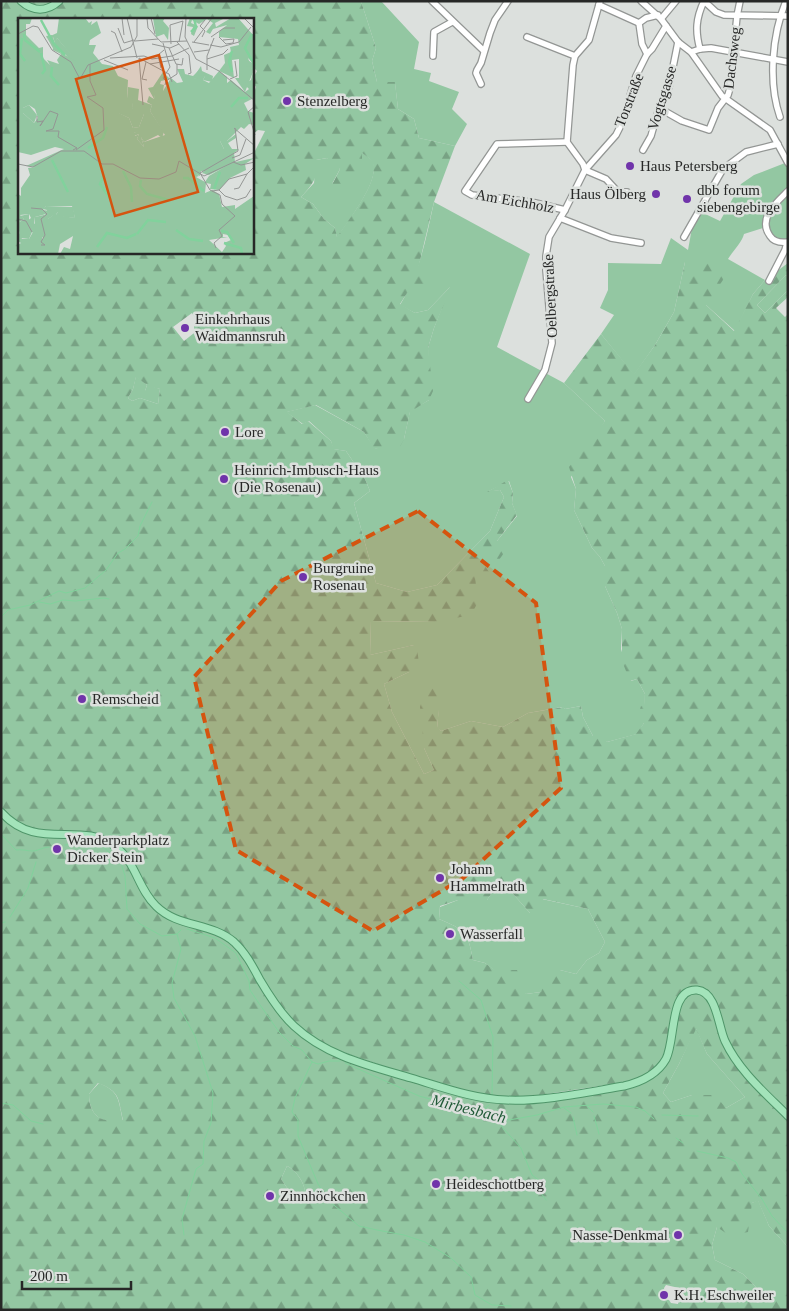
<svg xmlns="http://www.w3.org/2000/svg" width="789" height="1311" viewBox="0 0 789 1311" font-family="'Times New Roman',serif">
<defs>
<pattern id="forest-firs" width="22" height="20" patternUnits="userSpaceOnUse" patternTransform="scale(1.25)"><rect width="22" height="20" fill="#93c7a2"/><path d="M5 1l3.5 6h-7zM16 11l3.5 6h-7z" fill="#78a284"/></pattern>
</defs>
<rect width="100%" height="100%" fill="#dce0dd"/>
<g fill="#93c7a2">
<path d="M 361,1 L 381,1 L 419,42 L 414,69 L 431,73 L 429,81 L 459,92 L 452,109 L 467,124 L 455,146 L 419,138 L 414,119 L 398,109 L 395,83 L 377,82 L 372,61 L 376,48 Z"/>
<path d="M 361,152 C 366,156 374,159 374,166 C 376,186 348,221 337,238 L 335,228 L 324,219 L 313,204 L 301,197 L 314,183 L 316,160 L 327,158 L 340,169 L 332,184 Z"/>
<path d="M 785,163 L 788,168 L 788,239 L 776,239 L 763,228 L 744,234 C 742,242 733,251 728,259 L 765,280 L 753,294 L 735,331 L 706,305 L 685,262 L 674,312 L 655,345 L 634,375 L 601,334 L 614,315 L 600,308 L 608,290 L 608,263 L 661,264 L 671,238 L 688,250 L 692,228 L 701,212 L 720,221 L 741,184 L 754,175 Z"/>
<path d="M 434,202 L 530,254 L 497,347 L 564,383 L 605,421 L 571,477 L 576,489 L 574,510 L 592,548 L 600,557 L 605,566 L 605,586 L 617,613 L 622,629 L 621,649 L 631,681 L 637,679 L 645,694 L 644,723 L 637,734 L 607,742 L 593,736 L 583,717 L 581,706 L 565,709 L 562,707 L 528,713 L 503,727 L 471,721 L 441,731 L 437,728 L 439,707 L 424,748 L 434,770 L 424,774 L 392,712 L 384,684 L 409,672 L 414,645 L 370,655 L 371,621 L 435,622 L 475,584 L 475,577 L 482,563 L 497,541 L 517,516 L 512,503 L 513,493 L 509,481 L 489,491 L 500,490 L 504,497 L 490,531 L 437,585 L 407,592 L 376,583 L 354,503 L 370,491 L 365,479 L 346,451 L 333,449 L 331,441 L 309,421 L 303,424 L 286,412 L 315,405 L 364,432 L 375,449 L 404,439 L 410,411 L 429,400 L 428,348 L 434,328 L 450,287 L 428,310 L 415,313 L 400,305 C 420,273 426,238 434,202 Z"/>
<path d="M 786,275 L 788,277 L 788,290 L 765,313 L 757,305 Z"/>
<path d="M 136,376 L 147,385 L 145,391 L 151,386 L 160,389 L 158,404 L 140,398 L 132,401 L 128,398 L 133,389 Z"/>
<path d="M 507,887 L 530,913 L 542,899 L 588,909 L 605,942 L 599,953 L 587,960 L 576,974 L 560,970 L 541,992 L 526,994 L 485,963 L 473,960 C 468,932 465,930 439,919 L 440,907 L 458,900 L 487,900 L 495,888 Z"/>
<path d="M 695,1029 L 697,1030 L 707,1054 L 745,1097 L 726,1108 L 692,1095 L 671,1102 L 663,1093 L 679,1064 Z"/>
<path d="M 99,1083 C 120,1092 118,1099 123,1121 C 102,1124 89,1116 89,1094 Z"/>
<path d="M 287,1166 C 296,1170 306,1184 305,1195 L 300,1198 L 294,1198 L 281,1179 Z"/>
<path d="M 758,1200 L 769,1226 L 788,1247 L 788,1293 L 762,1293 L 743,1274 L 715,1260 L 712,1245 L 717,1227 L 752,1203 Z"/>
</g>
<g fill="url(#forest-firs)" fill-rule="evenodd">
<path d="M 1,1 L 361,1 L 376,48 L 372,61 L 377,82 L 395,82 L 398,109 L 414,119 L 419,138 L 455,146 L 434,202 L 418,269 L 428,284 L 423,293 L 409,290 L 400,304 L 415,313 L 428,310 L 452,285 L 434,328 L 428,348 L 433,391 L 429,400 L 410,412 L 404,439 L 400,447 L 374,449 L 364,432 L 316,405 L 287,412 L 302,424 L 308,421 L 331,441 L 334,449 L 346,451 L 365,479 L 370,491 L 354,503 L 376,583 L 407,592 L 437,585 L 490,531 L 504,497 L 500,490 L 487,492 L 508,480 L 513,493 L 512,503 L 517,515 L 497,541 L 504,553 L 496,564 L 486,560 L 483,563 L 489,572 L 483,580 L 475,577 L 478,602 L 471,615 L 435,622 L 371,621 L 370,655 L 414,645 L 417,646 L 419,665 L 409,672 L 384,684 L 392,712 L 424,774 L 434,770 L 424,748 L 420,707 L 427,683 L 442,685 L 437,727 L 441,731 L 471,721 L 503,727 L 528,713 L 563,707 L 565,709 L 581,706 L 583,717 L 593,736 L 599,734 L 607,742 L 636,734 L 644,723 L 639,712 L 641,706 L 644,705 L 645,694 L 637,679 L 630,681 L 622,661 L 622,629 L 617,613 L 605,586 L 605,566 L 600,557 L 592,548 L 574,510 L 576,489 L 569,467 L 605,421 L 564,383 L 601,334 L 634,374 L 655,345 L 674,312 L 685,262 L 709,257 L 725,277 L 706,305 L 734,331 L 753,294 L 765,280 L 788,263 L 788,277 L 786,275 L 757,305 L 765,313 L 788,290 L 788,297 L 776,308 L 785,317 L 788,314 L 788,1113 L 755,1079 L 733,1051 L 722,1025 L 715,1000 L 711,994 L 704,989 L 684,990 L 680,993 L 674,1006 L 666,1052 L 660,1063 L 648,1074 L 632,1081 L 520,1098 L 501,1097 L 477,1094 C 447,1086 416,1077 386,1067 C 351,1055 317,1046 290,1018 C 267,994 258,959 233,938 C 213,921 183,926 164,910 C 138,886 138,853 102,836 L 34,831 L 9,817 L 1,808 ZM 19,19 L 252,19 L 253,67 L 257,71 L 252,80 L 256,87 L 253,96 L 253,134 L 258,130 L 265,131 L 254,153 L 253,154 L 252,252 L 19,252 ZM 362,153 C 366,156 371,158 373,164 C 379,182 347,222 337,237 L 335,228 L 324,219 L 313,204 L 301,197 C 312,185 320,176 316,160 L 327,158 L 331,165 L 340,169 L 332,185 L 349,184 L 362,165 ZM 192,313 L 197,321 L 194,326 L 194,333 L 184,341 L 173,327 ZM 136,377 L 147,385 L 145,391 L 147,392 L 151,387 L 160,389 L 158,404 L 140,398 L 132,401 L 128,398 L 133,389 ZM 507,887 L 530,913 L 541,915 L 543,899 L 588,909 L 605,942 L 599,953 L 587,960 L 576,974 L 560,970 L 548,970 L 541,992 L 526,994 L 517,970 L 495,970 L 485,963 L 473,960 C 468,932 465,930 439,919 L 440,906 L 458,900 L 487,900 L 495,888 Z"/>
<path d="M 1,816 L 12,825 L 33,835 L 42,837 L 85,838 L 97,840 L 119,853 L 128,864 L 145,899 L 158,912 L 167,918 L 216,933 L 237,948 L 245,959 L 266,995 L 325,1051 L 499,1102 L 635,1086 L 671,1055 L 675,1035 L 679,1007 L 685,997 L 694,993 L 701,994 L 709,1000 L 727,1049 L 788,1119 L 788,1247 L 769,1226 L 758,1201 L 752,1203 L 748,1232 L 730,1236 L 717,1227 L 712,1245 L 715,1260 L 743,1274 L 762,1293 L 788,1293 L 788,1310 L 1,1310 ZM 696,1029 L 707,1054 L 745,1097 L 726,1108 L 715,1095 L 692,1095 L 671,1102 L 663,1093 L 679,1064 ZM 98,1083 C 121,1092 118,1099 123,1120 C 102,1124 89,1116 89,1094 ZM 287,1166 C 296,1170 306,1184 305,1195 L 300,1198 L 294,1198 L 281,1179 ZM 666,1285 L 679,1288 L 686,1297 L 679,1299 L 678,1304 L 671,1303 L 669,1300 L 666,1299 L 664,1288 Z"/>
</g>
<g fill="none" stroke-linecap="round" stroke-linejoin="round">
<g stroke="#81d29c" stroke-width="1">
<path d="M 39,602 L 50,604 L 63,600 L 75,601 L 104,598 L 109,599"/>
<path d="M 1,617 L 8,610 L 30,605 L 59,591 L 66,593 L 85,588 L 106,570 L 118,553 L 125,549 L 138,536 L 140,526 L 152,502"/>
<path d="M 1,834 L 16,850 C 22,849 27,851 33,851 C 38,851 43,847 49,847"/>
<path d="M 65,845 L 84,843 L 101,845 L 121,863 L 125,876 L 127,909 L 140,924 L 162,936 L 177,934 L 181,930"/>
<path d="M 10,917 L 28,888 L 36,862"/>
<path d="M 1,923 L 5,922"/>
<path d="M 187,929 L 215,938 L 236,953 L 249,981 L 250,990 L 258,1002 L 279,1032 L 293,1046 L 302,1050 L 312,1062 L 318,1064 L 329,1061 L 340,1061"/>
<path d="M 177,934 L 181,949 L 172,983 L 174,998 L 195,1036 L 213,1093 L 211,1123 L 204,1141 L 203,1164 L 196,1169 L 182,1219 L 184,1235"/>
<path d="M 459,981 L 481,1000 L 493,1037 L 492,1096"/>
<path d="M 312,1062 L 295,1098 L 292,1112 L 298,1120 L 298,1136 L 318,1184 L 329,1201 L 359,1226 L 377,1230 L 404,1235 L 425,1242 L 451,1258 L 471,1277 L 475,1295 L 492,1305 L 511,1306"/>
<path d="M 345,1063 L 419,1096 L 464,1108 L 483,1109 L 509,1120 L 537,1115 L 564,1107 L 603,1104 L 636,1107 L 645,1111 L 654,1119"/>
<path d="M 1,1103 L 13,1105 L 31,1121 L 43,1124"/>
<path d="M 587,1106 L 593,1112"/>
<path d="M 564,1108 L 571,1113"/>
<path d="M 484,1109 L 489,1105"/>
<path d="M 662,1115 L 698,1116"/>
<path d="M 501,1116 L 502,1127 L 521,1148 L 532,1175 L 541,1182 L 541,1193 L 546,1200"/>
<path d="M 594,1116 L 599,1134"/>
<path d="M 573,1117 L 577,1135"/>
<path d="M 1,1137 L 1,1143"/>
<path d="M 676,1138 L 683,1143"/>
<path d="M 697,1151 L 728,1158 L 736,1162 L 742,1174 L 762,1199 L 772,1216 L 788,1233"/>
<path d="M 1,1158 L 2,1161"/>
</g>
<g stroke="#939694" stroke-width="8">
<g id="minor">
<path d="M 432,1 L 484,51"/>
<path d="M 641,1 L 661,19 L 678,42 L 691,52 L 722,96 L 770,130 L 788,163"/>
<path d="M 704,1 L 716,12 L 724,15 L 788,16"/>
<path d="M 599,5 L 639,23"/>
<path d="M 661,19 L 676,1"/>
<path d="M 527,37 L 575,56"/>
<path d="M 700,49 C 695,31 696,18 704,1"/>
<path d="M 691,52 L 700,49 L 711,48 L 788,62"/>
<path d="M 647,54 L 642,44 L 639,23 L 646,18 L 658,15"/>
<path d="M 433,56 L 434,32 L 452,22"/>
<path d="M 481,84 L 476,73 L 477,70 L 481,63 L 490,33 L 495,20 L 508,1"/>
<path d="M 659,108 L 682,121 L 709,130 L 718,108 L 728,95 L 730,88 L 737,16 L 740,1"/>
<path d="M 780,117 C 768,83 772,35 786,1"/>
<path d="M 643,150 L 651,136 L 659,108 L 669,87 L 678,42"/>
<path d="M 788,191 C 777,202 757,218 770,236 C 774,242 781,243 788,242"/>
<path d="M 627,192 L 618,192 L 606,179 L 585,170 L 616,135 L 622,123 L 636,76 L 647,54 L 652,49 L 666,26"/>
<path d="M 565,210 L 531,202 L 472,195 L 465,191 L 497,144 L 567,142"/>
<path d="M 560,218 L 611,238 L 641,243"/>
<path d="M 684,237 L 723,169 L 746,152 L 778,144"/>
<path d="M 769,281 L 785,250 L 787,243"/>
<path d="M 528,399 L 545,370 L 552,343 L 546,270 L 546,256 L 549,237 L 565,210 L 585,170 L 583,164 L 567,142 L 573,65 L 575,56 L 589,40 L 600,1"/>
</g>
</g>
<g stroke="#4f9569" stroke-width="9">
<g id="major">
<path d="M 21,1 C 33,12 47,12 59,1"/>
<path d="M 1,812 C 38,853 80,819 116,847 C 136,862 138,889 156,906 C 178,928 211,922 234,942 C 246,953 253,967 260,980 C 270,997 280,1013 294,1026 C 326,1056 370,1066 411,1078 C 442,1087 473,1099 506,1100 C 541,1102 588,1092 624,1086 C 641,1082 657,1075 666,1059 C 676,1039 669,988 697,990 C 717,992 718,1026 725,1041 C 739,1071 765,1093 788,1116"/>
</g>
</g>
<use href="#minor" stroke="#fff" stroke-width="5.5"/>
<use href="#major" stroke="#a3e3ba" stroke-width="7"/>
</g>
<path fill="#d5540f" fill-opacity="0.2" stroke="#d5540f" stroke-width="4" stroke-dasharray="10 6" stroke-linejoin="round" d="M 418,511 L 536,603 L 561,788 L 462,879 L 373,931 L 236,850 L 194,677 L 281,581 Z"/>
<g fill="#7034aa" stroke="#dce0dd" stroke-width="2">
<circle cx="287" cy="101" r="5"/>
<circle cx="630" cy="166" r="5"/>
<circle cx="656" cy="194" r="5"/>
<circle cx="687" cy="199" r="5"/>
<circle cx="185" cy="328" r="5"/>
<circle cx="225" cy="432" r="5"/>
<circle cx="224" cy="479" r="5"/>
<circle cx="303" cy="577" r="5"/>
<circle cx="82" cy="699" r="5"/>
<circle cx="57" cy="849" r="5"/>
<circle cx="440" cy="878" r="5"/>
<circle cx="450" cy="934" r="5"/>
<circle cx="436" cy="1184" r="5"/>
<circle cx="270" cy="1196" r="5"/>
<circle cx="678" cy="1235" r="5"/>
<circle cx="664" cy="1295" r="5"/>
</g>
<g text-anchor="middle" stroke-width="5" stroke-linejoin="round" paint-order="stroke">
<g font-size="15" fill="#272827" stroke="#dce0dd">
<text transform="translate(732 58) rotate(-83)" y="5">Dachsweg</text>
<text transform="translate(662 98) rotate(-73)" y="5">Vogtsgasse</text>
<text transform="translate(629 100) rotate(-69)" y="5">Torstraße</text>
<text transform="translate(515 201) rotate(10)" y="5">Am Eichholz</text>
<text transform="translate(550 296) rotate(-93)" y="5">Oelbergstraße</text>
</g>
<g font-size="15" fill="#272827" stroke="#dce0dd" text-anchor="start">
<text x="297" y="106">Stenzelberg</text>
<text x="640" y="171">Haus Petersberg</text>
<text x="697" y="195">dbb forum<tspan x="697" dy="17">siebengebirge</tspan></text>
<text x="646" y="199" text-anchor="end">Haus Ölberg</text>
<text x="195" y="324">Einkehrhaus<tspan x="195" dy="17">Waidmannsruh</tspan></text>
<text x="235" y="437">Lore</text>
<text x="234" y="475">Heinrich-Imbusch-Haus<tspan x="234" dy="17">(Die Rosenau)</tspan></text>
<text x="313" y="573">Burgruine<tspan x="313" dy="17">Rosenau</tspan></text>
<text x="92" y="704">Remscheid</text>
<text x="67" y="845">Wanderparkplatz<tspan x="67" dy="17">Dicker Stein</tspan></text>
<text x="450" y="874">Johann<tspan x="450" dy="17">Hammelrath</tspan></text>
<text x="460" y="939">Wasserfall</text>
<text x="446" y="1189">Heideschottberg</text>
<text x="280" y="1201">Zinnhöckchen</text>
<text x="668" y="1240" text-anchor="end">Nasse-Denkmal</text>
<text x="674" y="1300">K.H. Eschweiler</text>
</g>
<g font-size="16" font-style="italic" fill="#205a37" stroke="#dce0dd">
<text transform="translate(469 1108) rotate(14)" y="6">Mirbesbach</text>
</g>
</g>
<g transform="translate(18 18)">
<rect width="236" height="236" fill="#dce0dd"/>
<path d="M 172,0 L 207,0 L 197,5 L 198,9 L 213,0 L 220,0 L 236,18 L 236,46 L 230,40 L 235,54 L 227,74 L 217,60 L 221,60 L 221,41 L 214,42 L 216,60 L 201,53 L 207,45 L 206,37 L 213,34 L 212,29 L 221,27 L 220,21 L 201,19 L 201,14 L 209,7 L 195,11 L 192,16 L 188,14 L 195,5 L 189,1 L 181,6 L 174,2 L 173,5 L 180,8 L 176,18 L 173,16 L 175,9 L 169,8 ZM 34,17 L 37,25 L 39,20 L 61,45 L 61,52 L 47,36 L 36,32 L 28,18 ZM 183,48 L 184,53 L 195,58 L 194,64 L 185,62 L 187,58 L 181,62 L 175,60 ZM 145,54 L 152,61 L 143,63 L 142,66 L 146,67 L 145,73 L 138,73 L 136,81 L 130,70 L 135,69 ZM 110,69 L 121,71 L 120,82 L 134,87 L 132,93 L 146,114 L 144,120 L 140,117 L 126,124 L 123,119 L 126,129 L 119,121 L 121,116 L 116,118 L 116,115 L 126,109 L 126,96 L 121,109 L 115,110 L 111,100 L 100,95 L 109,95 L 115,90 L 113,79 L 109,81 ZM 218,116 L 218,120 L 210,125 L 214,131 L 221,131 L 216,135 L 217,144 L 191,157 L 184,155 L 206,131 L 202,123 L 209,123 ZM 28,188 L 55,189 L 57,200 L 37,198 L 40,194 L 30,201 L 29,192 L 25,191 ZM 11,196 L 11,202 L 17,206 L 17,199 L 26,197 L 26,217 L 23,222 L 14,214 L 11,221 L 2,220 L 0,205 L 6,201 L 2,198 Z" fill="#93c7a2"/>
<path d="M 0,0 L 14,0 L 12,6 L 8,6 L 8,17 L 21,30 L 25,29 L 25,40 L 32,47 L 29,42 L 41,46 L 39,42 L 43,36 L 35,32 L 35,30 L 59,44 L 39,20 L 38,26 L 33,28 L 37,25 L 35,19 L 28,20 L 39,15 L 41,0 L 67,0 L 71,5 L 74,3 L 73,7 L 79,3 L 83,15 L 72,22 L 71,27 L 78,27 L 75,35 L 84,46 L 95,48 L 100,58 L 110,62 L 109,80 L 114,77 L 115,90 L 113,96 L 101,95 L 111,100 L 115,110 L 121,109 L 126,96 L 126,111 L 116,115 L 117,118 L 121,116 L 119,121 L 126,129 L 123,119 L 126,124 L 147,117 L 132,93 L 134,87 L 129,84 L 131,78 L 136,81 L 138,68 L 142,68 L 145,73 L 153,60 L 159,65 L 165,64 L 159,51 L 166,51 L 167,56 L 175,58 L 181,52 L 180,59 L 176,60 L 181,61 L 182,57 L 187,58 L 185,62 L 191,65 L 201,53 L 209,59 L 209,65 L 213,62 L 227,74 L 231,71 L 226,66 L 233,62 L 235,54 L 232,48 L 228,49 L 228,41 L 236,46 L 236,80 L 226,85 L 230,93 L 236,95 L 236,107 L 231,106 L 226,111 L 223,109 L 209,123 L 202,123 L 207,133 L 199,145 L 192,153 L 183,153 L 182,158 L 178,156 L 181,158 L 178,159 L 187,164 L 191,158 L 213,145 L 236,140 L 227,146 L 228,152 L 212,160 L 201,172 L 192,171 L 193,166 L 188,165 L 187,175 L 194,172 L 201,176 L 204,189 L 217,187 L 217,191 L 236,178 L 236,236 L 42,236 L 46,229 L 52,231 L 55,218 L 42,226 L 40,236 L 1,236 L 0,227 L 3,225 L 0,223 L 0,212 L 4,221 L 11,221 L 15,214 L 25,221 L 23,200 L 28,196 L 17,199 L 16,207 L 9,203 L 13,200 L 11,196 L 2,197 L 6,201 L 1,204 L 0,211 L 0,176 L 3,178 L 3,170 L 12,157 L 10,150 L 17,149 L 8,148 L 46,131 L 37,129 L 13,137 L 0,134 ZM 11,87 L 17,91 L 20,100 L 16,105 L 5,95 L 5,90 ZM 28,188 L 54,188 L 57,200 L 38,197 L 40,193 L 30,201 L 32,193 L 25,192 ZM 205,216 L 210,217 L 213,222 L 206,225 L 208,228 L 204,234 L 191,222 L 210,219 L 205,219 ZM 135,0 L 147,0 L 145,3 L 151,10 L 150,22 L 146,16 L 138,19 Z" fill="#93c7a2" fill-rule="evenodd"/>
<path d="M 11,87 L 19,97 L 16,105 L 5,95 L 5,90 Z" fill="#93c7a2"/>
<path fill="none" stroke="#81d29c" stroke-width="2.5" d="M 23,2 L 36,26M 173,14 L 178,9 L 176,0M 6,16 L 7,22 L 22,34M 234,16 L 227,30 L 237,48M 4,20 L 2,36 L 7,43M 36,26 L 47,37M 214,33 L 211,44 L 214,54M 23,35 L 27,52 L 24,56M 34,49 L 33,58 L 41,67M 213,89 L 221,80 L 230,80M 70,130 L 85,120 L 89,109M 34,142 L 50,174M 105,153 L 113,169 L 114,184M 86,157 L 82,166 L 93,182M 165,160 L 170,160 L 186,173M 123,162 L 122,168 L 129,176 L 151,182M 196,171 L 202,154M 158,212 L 171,221 L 185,223M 203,213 L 209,214 L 216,225M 119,216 L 130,202 L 148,204M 206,225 L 223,230 L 224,236M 79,229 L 89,215 L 109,220 L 118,216"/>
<path fill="none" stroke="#949694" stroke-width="1" d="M 104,0 L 106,17M 109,0 L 119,40M 129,0 L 130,10 L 143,24 L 169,23M 133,0 L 137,16M 168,0 L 167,19 L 178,41 L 201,53 L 237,83M 226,0 L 237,11M 100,10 L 106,25 L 116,22M 93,13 L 97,15 L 104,34M 0,16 L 15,8 L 20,9 L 34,32 L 53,44 L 62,61 L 70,47 L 113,29 L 119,18 L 119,0M 184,19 L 187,13 L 182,8 L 187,2M 193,19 L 206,10 L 217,10M 201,19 L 208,26 L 215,25 L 216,21 L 205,22M 117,23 L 140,21M 159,24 L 171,37 L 173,55 L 170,56M 161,24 L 165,3M 174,24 L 191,27M 176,24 L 194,0M 145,25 L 152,49 L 145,60 L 148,63M 134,26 L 152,30 L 161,26M 153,26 L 152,7 L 165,3M 192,27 L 203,29 L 221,24 L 233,9M 151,30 L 158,46 L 164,47 L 165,40M 176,34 L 191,32M 92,40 L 126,38 L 134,41 L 154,38 L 171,30M 121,40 L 125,87M 121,40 L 151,56 L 154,64M 189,41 L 205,36 L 210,31M 86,42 L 110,52M 128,44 L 124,61 L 129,62M 132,46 L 161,41M 143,50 L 140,37 L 146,32M 189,52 L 189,38 L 196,20M 212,61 L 219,58 L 217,43M 147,67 L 148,63 L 159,56 L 159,46M 69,79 L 78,77 L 72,63 L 72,46M 237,88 L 230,94 L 237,117M 19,98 L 19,104 L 25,103 L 22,108 L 32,93 L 40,96 L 35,111 L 28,113 L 41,113 L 40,119 L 59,130 L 55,132M 216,110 L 237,128M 58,132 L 86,112 L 85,90 L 69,79M 214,140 L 222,137 L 228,121M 215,144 L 223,147 L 237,144M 0,146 L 15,149 L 43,133 L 66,133 L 84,146 L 95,146 L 122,160 L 141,161 L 158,154 L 161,143 L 186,158 L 237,134M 216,171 L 221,170 L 229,156M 201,172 L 211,161 L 229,156 L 237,148M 194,173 L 201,172 L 207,178 L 219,182 L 228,179 L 233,171M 13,190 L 24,191 L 29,196 L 23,201 L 27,217 L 23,224 L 27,227 L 23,227M 0,201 L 8,203 L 14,214M 198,230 L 196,225 L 204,218 L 201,212 L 217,198 L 204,186 L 202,177 L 192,172 L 182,155 L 220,133 L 217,110"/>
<path fill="#d5540f" fill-opacity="0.15" stroke="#d5540f" stroke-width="2.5" d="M 141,37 L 180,174 L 97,198 L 58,61 Z"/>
<rect width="236" height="236" fill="none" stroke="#272827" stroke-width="2.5"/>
</g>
<rect width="789" height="1311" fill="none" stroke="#272827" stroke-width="5"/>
<path d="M22 1281v8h109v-8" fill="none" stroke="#272827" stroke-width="2.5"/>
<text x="30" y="1281" font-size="15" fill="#272827" stroke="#dce0dd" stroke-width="4" paint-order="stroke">200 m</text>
</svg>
